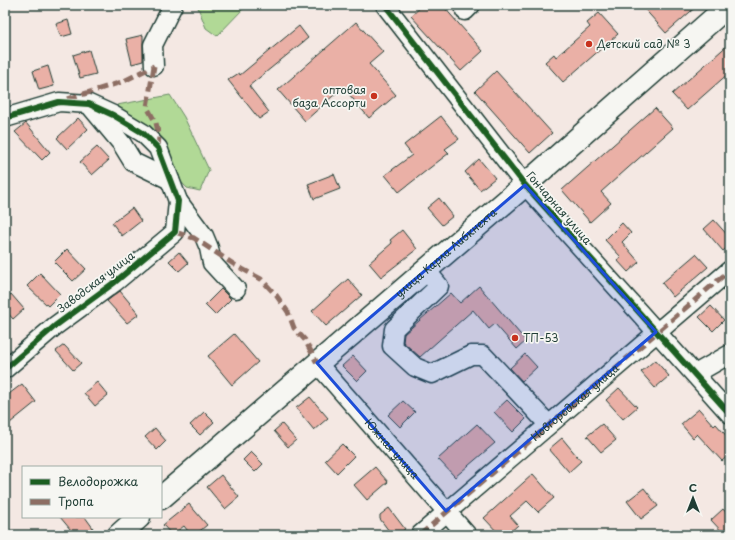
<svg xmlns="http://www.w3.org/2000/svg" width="735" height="540" viewBox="0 0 735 540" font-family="'Playpen Sans',sans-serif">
<rect width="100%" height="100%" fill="#f4e8e3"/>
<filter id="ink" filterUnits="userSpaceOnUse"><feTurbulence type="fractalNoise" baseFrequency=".025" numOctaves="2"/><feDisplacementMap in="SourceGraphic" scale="8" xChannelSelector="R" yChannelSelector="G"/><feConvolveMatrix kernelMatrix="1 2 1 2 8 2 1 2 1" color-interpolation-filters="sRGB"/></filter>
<g filter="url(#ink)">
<g fill="#b1d996" stroke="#688b65">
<path d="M 197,5 L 241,5 L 244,8 L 217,36 L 206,28 Z"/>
<path d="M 170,95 L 184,117 L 209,170 L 200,191 L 187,188 L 115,113 L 117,105 Z"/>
</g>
<g fill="#eab0a6" stroke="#1f3d34">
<path d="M 423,5 L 442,5 L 483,51 L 461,71 L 411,16 Z"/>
<path d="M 641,5 L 698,5 L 666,33 Z"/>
<path d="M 599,13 L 618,34 L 563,82 L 545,62 L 554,54 L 556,57 L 590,27 L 587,23 Z"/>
<path d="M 68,20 L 72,34 L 61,37 L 56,24 Z"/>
<path d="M 356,22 L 383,52 L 369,64 L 396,95 L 369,118 L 343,87 L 305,121 L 278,90 Z"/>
<path d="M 299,26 L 308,38 L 249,86 L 269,112 L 259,119 L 228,80 L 239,73 L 240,75 Z"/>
<path d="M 143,35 L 143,61 L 132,64 L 126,39 Z"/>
<path d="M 730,43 L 730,72 L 687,110 L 672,94 Z"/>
<path d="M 89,50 L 96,74 L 80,78 L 73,55 Z"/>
<path d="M 48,66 L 54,86 L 39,90 L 33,71 Z"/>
<path d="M 496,71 L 552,133 L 530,153 L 475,91 Z"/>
<path d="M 655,108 L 673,128 L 601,192 L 611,203 L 590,222 L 562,190 Z"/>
<path d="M 441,116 L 459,139 L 445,149 L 449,153 L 399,192 L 385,175 L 412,155 L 404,145 Z"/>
<path d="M 78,118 L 88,129 L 67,149 L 57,138 Z"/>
<path d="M 26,123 L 50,152 L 42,160 L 15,132 Z"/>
<path d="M 97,147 L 109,160 L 92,175 L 80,162 Z"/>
<path d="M 479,159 L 495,178 L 480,190 L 465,172 Z"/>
<path d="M 334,174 L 340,189 L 314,199 L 308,184 Z"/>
<path d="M 439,198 L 453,216 L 442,225 L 427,208 Z"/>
<path d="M 132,208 L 141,221 L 122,236 L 112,223 Z"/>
<path d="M 714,220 L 730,238 L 730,245 L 723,251 L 704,229 Z"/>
<path d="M 622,223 L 631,233 L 622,242 L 639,262 L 628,272 L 617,260 L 621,257 L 605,240 Z"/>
<path d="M 402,230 L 417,249 L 381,277 L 369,263 L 392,243 L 390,240 Z"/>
<path d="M 67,249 L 86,269 L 73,281 L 54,262 Z"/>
<path d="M 179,252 L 188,263 L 179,271 L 169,261 Z"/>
<path d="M 696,254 L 708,267 L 673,297 L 662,283 Z"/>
<path d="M 40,273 L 60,294 L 48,306 L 27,286 Z"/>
<path d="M 348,279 L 362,295 L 326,326 L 312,311 Z"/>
<path d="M 479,286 L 526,341 L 517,349 L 495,324 L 489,329 L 473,310 L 420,357 L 403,342 L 404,334 L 451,293 L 460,303 Z"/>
<path d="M 221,289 L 231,299 L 215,315 L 205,305 Z"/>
<path d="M 120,291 L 139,314 L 127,323 L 107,301 Z"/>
<path d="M 11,294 L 24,309 L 13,319 L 5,310 L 5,300 Z"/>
<path d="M 711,306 L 724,320 L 713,331 L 699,317 Z"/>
<path d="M 234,334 L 258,362 L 232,385 L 208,356 Z"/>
<path d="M 64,345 L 81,363 L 73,370 L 56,351 Z"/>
<path d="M 525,354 L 537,367 L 522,381 L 510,368 Z"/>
<path d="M 353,356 L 367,371 L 357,381 L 342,366 Z"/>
<path d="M 655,360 L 669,376 L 655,388 L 641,372 Z"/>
<path d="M 97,382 L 108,395 L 95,406 L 84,393 Z"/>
<path d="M 22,384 L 36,402 L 5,427 L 5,397 Z"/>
<path d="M 619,388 L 637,407 L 623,419 L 606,400 Z"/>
<path d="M 310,397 L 328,418 L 314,430 L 296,408 Z"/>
<path d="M 507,400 L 526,419 L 513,432 L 494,412 Z"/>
<path d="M 403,401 L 415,412 L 400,427 L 388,415 Z"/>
<path d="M 699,409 L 714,426 L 716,424 L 730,440 L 730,454 L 722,461 L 697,434 L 693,438 L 681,424 Z"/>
<path d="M 204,412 L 214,422 L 200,435 L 190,425 Z"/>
<path d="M 282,424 L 296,440 L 288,447 L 274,431 Z"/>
<path d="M 477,424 L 495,443 L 455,477 L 438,459 Z"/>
<path d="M 602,424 L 616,440 L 601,452 L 587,436 Z"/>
<path d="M 155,428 L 166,441 L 157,450 L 145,437 Z"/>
<path d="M 562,438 L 581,461 L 569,472 L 549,449 Z"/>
<path d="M 342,444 L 354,456 L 337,473 L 325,460 Z"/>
<path d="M 251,452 L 263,464 L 255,472 L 243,460 Z"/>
<path d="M 375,467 L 388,482 L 367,500 L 354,485 Z"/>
<path d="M 533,474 L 554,498 L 538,512 L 527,501 L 510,516 L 518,525 L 507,535 L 500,535 L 484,518 Z"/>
<path d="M 221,475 L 239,497 L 225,509 L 207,487 Z"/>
<path d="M 644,488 L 658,506 L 641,519 L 627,501 Z"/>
<path d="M 189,504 L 207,525 L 195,535 L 191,535 L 184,526 L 172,535 L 163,525 Z"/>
<path d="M 389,508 L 405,529 L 397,535 L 392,535 L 380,519 L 380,515 Z"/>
<path d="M 723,509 L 730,517 L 730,535 L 725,535 L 711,520 Z"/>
<path d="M 60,517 L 85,517 L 93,528 L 84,535 L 75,535 Z"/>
</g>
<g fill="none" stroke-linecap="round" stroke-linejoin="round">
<g stroke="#1f3d34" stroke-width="21">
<g id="minor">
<path d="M 385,5 L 525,185 L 730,414"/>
<path d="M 465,11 L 471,5"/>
<path d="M 154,66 L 153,45 L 173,5"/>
<path d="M 92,108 L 122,144 L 133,162 L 170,180"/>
<path d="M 5,118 L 59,102 L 89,104 L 113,115 L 143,133 L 158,148 L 178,201 L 204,236 L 209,248 L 212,263 L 236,289"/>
<path d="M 426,270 L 439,286 L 394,329 L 392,346 L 415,367 L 432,374 L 471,355 L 483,355 L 548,424"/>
<path id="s1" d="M 317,363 L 467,535"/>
<path d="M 5,369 L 55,326 L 115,282 L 175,232 L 178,201"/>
<path d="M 695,374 L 730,354"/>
<path id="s2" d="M 420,535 L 730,270"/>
</g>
</g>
<g stroke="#1f3d34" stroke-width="25">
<g id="major">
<path id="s3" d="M 161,498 L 525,185 L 729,5"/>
<path d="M 119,535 L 139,517"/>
</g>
</g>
<use href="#minor" stroke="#f6f6f2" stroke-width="18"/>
<use href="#major" stroke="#f6f6f2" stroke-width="22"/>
<g stroke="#8d6e63" stroke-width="5" stroke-dasharray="10 5" stroke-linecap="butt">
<path d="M 154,66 L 147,107 L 156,123 L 159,136 L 158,148"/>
<path d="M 68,99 L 122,82 L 154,66"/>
<path d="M 175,232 L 194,238 L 235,265 L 261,279 L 276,295 L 288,312 L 294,328 L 305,340 L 317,363"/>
<path d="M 420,535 L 730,270"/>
</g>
<g stroke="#f6f6f2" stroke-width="8">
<g id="cycleway">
<path d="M 385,5 L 525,185 L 730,414"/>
<path d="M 5,118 L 59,102 L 89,104 L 113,115 L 143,133 L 158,148 L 178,201 L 175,232 L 115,282 L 55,326 L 5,369"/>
</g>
</g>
<use href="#cycleway" stroke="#1b5e20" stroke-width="6"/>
</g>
</g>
<path fill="#1d4ed8" fill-opacity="0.2" stroke="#1d4ed8" stroke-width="3" stroke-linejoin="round" d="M 525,185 L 656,332 L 446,511 L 317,363 Z"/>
<g fill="#c8321e" stroke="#f6f6f2" stroke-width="1.5">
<circle cx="589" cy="44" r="4"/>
<circle cx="374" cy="96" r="4"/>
<circle cx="515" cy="338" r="4"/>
</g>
<g text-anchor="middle" stroke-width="3.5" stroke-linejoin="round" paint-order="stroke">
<g font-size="11" fill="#1f3d34" stroke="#f6f6f2" text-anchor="start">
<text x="597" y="48">Детский сад № 3</text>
<text x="366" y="94" text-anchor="end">оптовая<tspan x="366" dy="13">база Ассорти</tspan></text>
<text x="523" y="342">ТП-53</text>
</g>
<g font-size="11" fill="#1f3d34" stroke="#f6f6f2">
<text transform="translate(559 208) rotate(49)" y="4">Гончарная улица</text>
<text dy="4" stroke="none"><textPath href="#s3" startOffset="376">улица Карла Либкнехта</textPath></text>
<text transform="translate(96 282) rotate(-37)" y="4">Заводская улица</text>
<text dy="4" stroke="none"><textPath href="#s2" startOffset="204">Новгородская улица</textPath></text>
<text dy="4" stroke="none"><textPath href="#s1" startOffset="114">Южная улица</textPath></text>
</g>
</g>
<rect width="735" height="540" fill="none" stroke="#f6f6f2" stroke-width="20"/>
<rect x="10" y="10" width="715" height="520" fill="none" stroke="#1f3d34" stroke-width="1.5" filter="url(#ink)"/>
<rect x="22" y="466" width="140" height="52" fill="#f6f6f2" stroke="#a0aca6"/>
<rect x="30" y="479" width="20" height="6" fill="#1b5e20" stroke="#a0aca6"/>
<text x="58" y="486" font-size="12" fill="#1f3d34">Велодорожка</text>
<rect x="30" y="499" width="20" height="6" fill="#8d6e63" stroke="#a0aca6"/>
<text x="58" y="506" font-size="12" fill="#1f3d34">Тропа</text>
<g transform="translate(693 498)" stroke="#f6f6f2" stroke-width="3" paint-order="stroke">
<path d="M0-3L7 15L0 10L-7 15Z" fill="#1f3d34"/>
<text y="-6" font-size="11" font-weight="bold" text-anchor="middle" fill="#1f3d34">С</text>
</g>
</svg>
